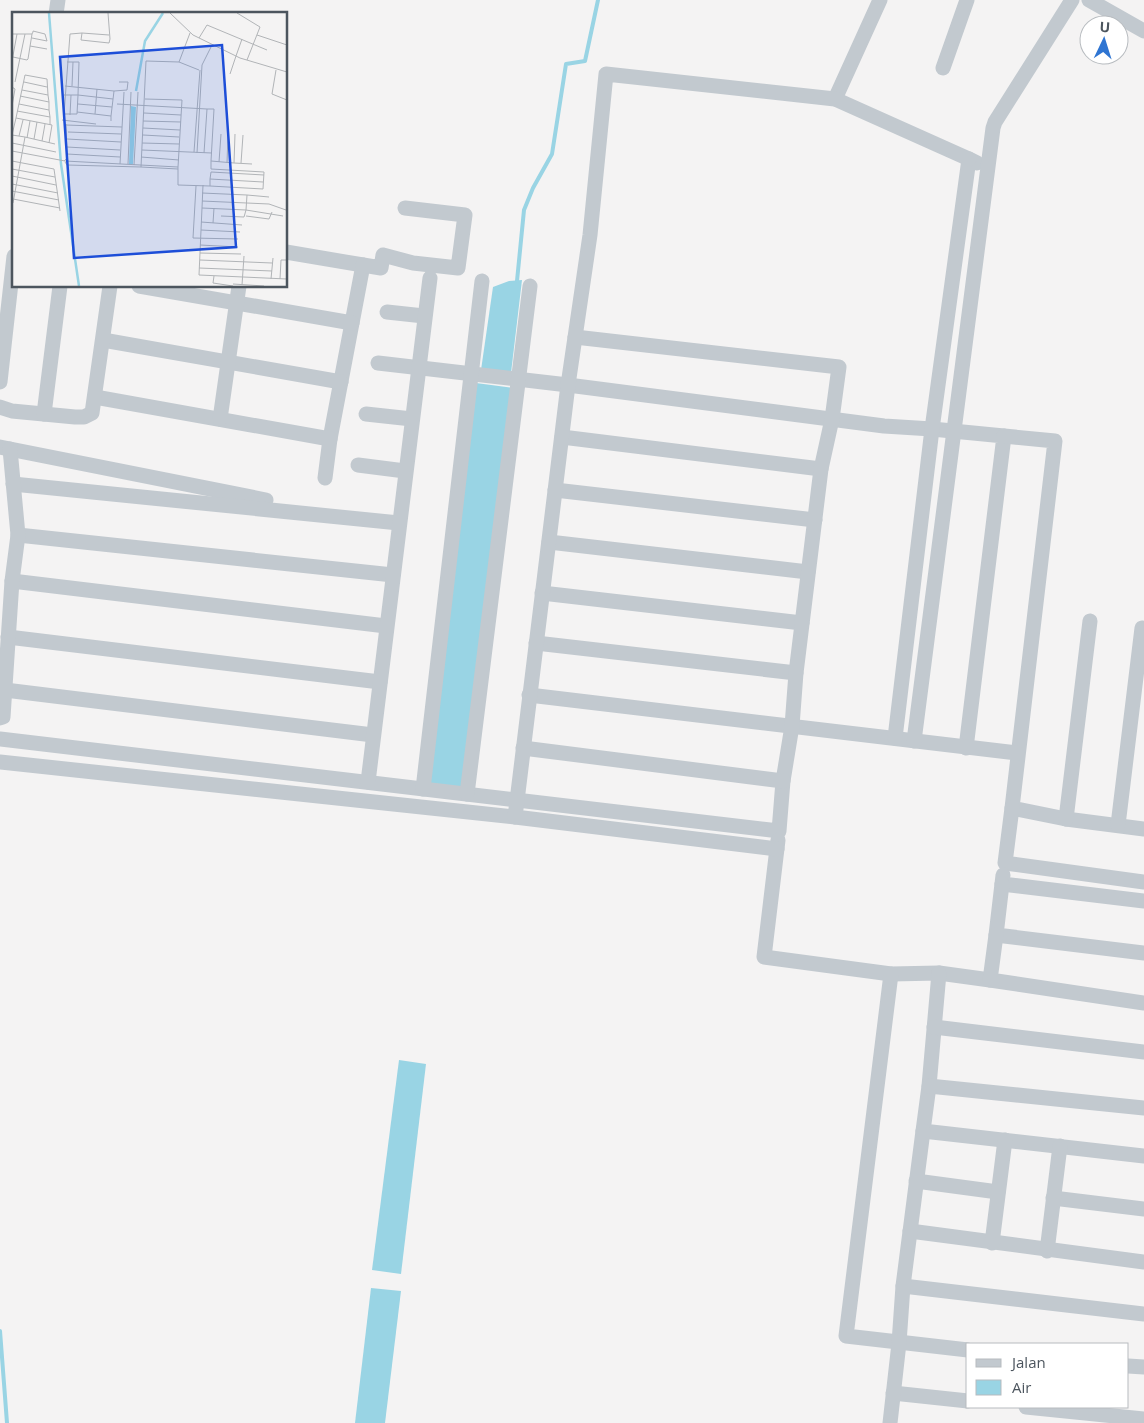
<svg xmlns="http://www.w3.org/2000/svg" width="1144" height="1423" viewBox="0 0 1144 1423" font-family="'Open Sans',sans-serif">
<rect width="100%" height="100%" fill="#f4f3f3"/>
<g fill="#99d4e4">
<path d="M 522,280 L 511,373 L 481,370 L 493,287 L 509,281 Z"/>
<path d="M 476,383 L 513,388 L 463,789 L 430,785 Z"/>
<path d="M 399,1060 L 426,1064 L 401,1274 L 372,1270 Z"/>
<path d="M 371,1288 L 401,1291 L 385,1423 L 355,1423 Z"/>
</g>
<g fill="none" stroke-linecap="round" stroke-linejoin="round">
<g stroke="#99d4e4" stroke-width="4">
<path d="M 517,281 L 524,210 L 533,188 L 552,154 L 566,64 L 585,61 L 598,0"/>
<path d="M 0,1331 L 7,1423"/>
</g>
<g stroke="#c2c9cf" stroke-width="15">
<path d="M 1089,0 L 1144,31"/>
<path d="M 56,14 L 58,0"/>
<path d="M 943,68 L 967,0"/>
<path d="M 835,99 L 880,0"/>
<path d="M 286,252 L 363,265 L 330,439"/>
<path d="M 363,265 L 381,268 L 383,255 L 413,263 L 458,268 L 465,215 L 405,208"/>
<path d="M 139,286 L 352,323"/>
<path d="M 387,312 L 424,316"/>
<path d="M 103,340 L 341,382"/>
<path d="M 378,363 L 568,385 L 884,426 L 932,429 L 1004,436 L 966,748"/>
<path d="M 0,382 L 14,256"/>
<path d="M 95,397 L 330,439 L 325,478"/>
<path d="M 0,407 L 12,411 L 75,417 L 84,417 L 92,413 L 110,286"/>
<path d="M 44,414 L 60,286"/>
<path d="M 366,414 L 412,419"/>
<path d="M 220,419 L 239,286"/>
<path d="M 1004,436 L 1055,441 L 1012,808 L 1066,819 L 1144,829"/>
<path d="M 562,437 L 821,469"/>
<path d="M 0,447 L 266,500"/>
<path d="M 358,465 L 405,471"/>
<path d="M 13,484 L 399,523"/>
<path d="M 555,490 L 815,520"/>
<path d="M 18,535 L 393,575"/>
<path d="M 549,542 L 808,572"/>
<path d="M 12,581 L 386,626"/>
<path d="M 542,593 L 802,623"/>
<path d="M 8,637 L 380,682"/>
<path d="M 536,643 L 796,673"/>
<path d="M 5,690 L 373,735"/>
<path d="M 529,695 L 1017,753"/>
<path d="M 0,718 L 3,717 L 12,581 L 18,535 L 10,449"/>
<path d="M 895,738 L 932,429 L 969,159 L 977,163"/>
<path d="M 0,739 L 779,831 L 783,781 L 792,726 L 796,673 L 821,469 L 832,419 L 839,367 L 575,337"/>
<path d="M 914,741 L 993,128 L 995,122 L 1072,0"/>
<path d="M 523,748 L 783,781"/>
<path d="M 0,762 L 515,817"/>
<path d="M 368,782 L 430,278"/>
<path d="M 423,789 L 482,281"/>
<path d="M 467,794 L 530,286"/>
<path d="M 1012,808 L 1005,863 L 1144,882"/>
<path d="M 1066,819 L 1090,621"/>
<path d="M 1118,825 L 1142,628"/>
<path d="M 778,840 L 764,957 L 891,974 L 939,973 L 990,980"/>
<path d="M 777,849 L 515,817 L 568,385 L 590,235 L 606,74 L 835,99 L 969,159"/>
<path d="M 1003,875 L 1002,884 L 1144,901"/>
<path d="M 1002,884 L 996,935 L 1144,953"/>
<path d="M 996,935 L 990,980 L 1144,1003"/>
<path d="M 939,973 L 929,1086 L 923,1131 L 1144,1156"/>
<path d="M 891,974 L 846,1336 L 968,1350"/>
<path d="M 934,1027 L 1144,1052"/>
<path d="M 929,1086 L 1144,1108"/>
<path d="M 916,1181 L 998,1192"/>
<path d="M 1053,1198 L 1144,1209"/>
<path d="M 910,1231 L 1144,1262"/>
<path d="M 992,1243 L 1005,1140"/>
<path d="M 1047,1251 L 1060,1146"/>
<path d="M 903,1286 L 1144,1314"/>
<path d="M 1128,1366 L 1144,1367"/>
<path d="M 893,1393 L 968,1401"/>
<path d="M 1026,1407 L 1144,1419"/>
<path d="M 890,1423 L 899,1343 L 903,1286 L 923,1131"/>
</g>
</g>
<g transform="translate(12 12)">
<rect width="275" height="275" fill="#f4f3f3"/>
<path d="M 119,94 L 124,95 L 121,152 L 117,152 Z" fill="#99d4e4"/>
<path fill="none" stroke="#99d4e4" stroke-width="2.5" d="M 37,1 L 49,152 L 67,274M 124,79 L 133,29 L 151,1"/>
<path fill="none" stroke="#b1b4b7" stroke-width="1" d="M 96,1 L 98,27 L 97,31 L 69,28 L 70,21 L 97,23M 158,1 L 181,23 L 228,46 L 275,60M 225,1 L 248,15 L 235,48M 70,21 L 58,22 L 52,102 L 65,102 L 66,83 L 101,87M 1,22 L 20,22M 245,23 L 275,33M 187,26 L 195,13 L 255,38M 18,34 L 35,37M 224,44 L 230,27M 1,45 L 15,48 L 16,47 L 20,22 L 21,20 L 21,19 L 33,22 L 35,29 L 20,26M 0,49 L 5,22M 167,50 L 178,21M 264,58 L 260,82 L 275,88M 218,62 L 224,44M 3,70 L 13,22M 12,70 L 35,75M 53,74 L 102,79 L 99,104M 60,74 L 61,50M 0,75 L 3,77 L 0,94M 10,78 L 36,83 L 37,90M 102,79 L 115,78 L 116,70 L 107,70M 52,83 L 66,83 L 67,50 L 55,50M 8,84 L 37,90 L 37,98M 7,92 L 37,98 L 38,105M 66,92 L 100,95M 105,92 L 195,97 L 192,141M 195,97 L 202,97 L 199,149 L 222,151 L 223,122M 5,99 L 38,105 L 38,113M 65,100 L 99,104 L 99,109M 132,101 L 169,103M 83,102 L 85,77M 58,103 L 59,83M 4,106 L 13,63 L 35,67 L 36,83M 50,108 L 84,112M 131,109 L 169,110M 54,113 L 110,115M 131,116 L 168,118M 56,120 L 109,122M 131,123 L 167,125M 7,124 L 11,108M 13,125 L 0,123 L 4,106 L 40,113 L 37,131M 15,126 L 18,109M 22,127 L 25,110M 55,127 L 109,130M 30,129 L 33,112M 0,131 L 44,140M 130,131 L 167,132M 55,135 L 108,138M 130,138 L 200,141M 0,139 L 53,149 L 166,155 L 170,88 L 133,87M 182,140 L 188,58M 185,141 L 190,53 L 200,33M 55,142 L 108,145M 129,145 L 167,148M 0,149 L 42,157 L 48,199M 52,149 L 55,146 L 54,112M 53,150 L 55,153 L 129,155M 207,150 L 209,122M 215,151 L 216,122M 222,151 L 240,152M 229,151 L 231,123M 108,152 L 112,80M 116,152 L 119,80M 122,153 L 126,80M 166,155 L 166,173 L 198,174M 0,157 L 43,165M 166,157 L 129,155 L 134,49 L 167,50 L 187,58M 199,160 L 198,167 L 251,170M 199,160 L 252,163M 0,164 L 44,173M 198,167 L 198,174 L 251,177 L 252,160 L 199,157 L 199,149M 0,172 L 46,181M 191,173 L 190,196 L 234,198 L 235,183 L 257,185M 184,174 L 181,226 L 226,227M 0,179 L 47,188M 190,181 L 235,183M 1,187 L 48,196M 190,189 L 257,192 L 274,198M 1,191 L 13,125 L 43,132M 190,196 L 187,263 L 275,267M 209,204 L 232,205 L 234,198 L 271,204M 234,204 L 257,207 L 260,200M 189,210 L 230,213M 201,211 L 202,196M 189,218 L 228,220M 188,233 L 226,235M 188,241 L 229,242M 188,248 L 260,251M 187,256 L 260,259M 202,264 L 201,271 L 221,274M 259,267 L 261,246M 268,267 L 269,248 L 275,248M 221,272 L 252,274M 230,273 L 232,244"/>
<path fill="#1d4ed8" fill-opacity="0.15" stroke="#1d4ed8" stroke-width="2.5" d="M 210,33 L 224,235 L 62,246 L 48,45 Z"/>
<rect width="275" height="275" fill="none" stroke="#4c555e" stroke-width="2.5"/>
</g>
<rect x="966" y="1343" width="162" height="65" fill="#ffffff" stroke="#b7bbbf"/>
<rect x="976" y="1359" width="25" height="8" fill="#c2c9cf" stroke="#b7bbbf"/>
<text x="1012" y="1368" font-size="15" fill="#4c555e">Jalan</text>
<rect x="976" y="1380" width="25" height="15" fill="#99d4e4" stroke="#b7bbbf"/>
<text x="1012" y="1393" font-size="15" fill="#4c555e">Air</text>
<g transform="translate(1104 40) rotate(4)"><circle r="24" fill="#ffffff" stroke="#b7bbbf"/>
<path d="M0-4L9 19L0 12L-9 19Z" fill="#2f75d2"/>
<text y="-8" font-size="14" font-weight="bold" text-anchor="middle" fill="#4c555e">U</text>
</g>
</svg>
